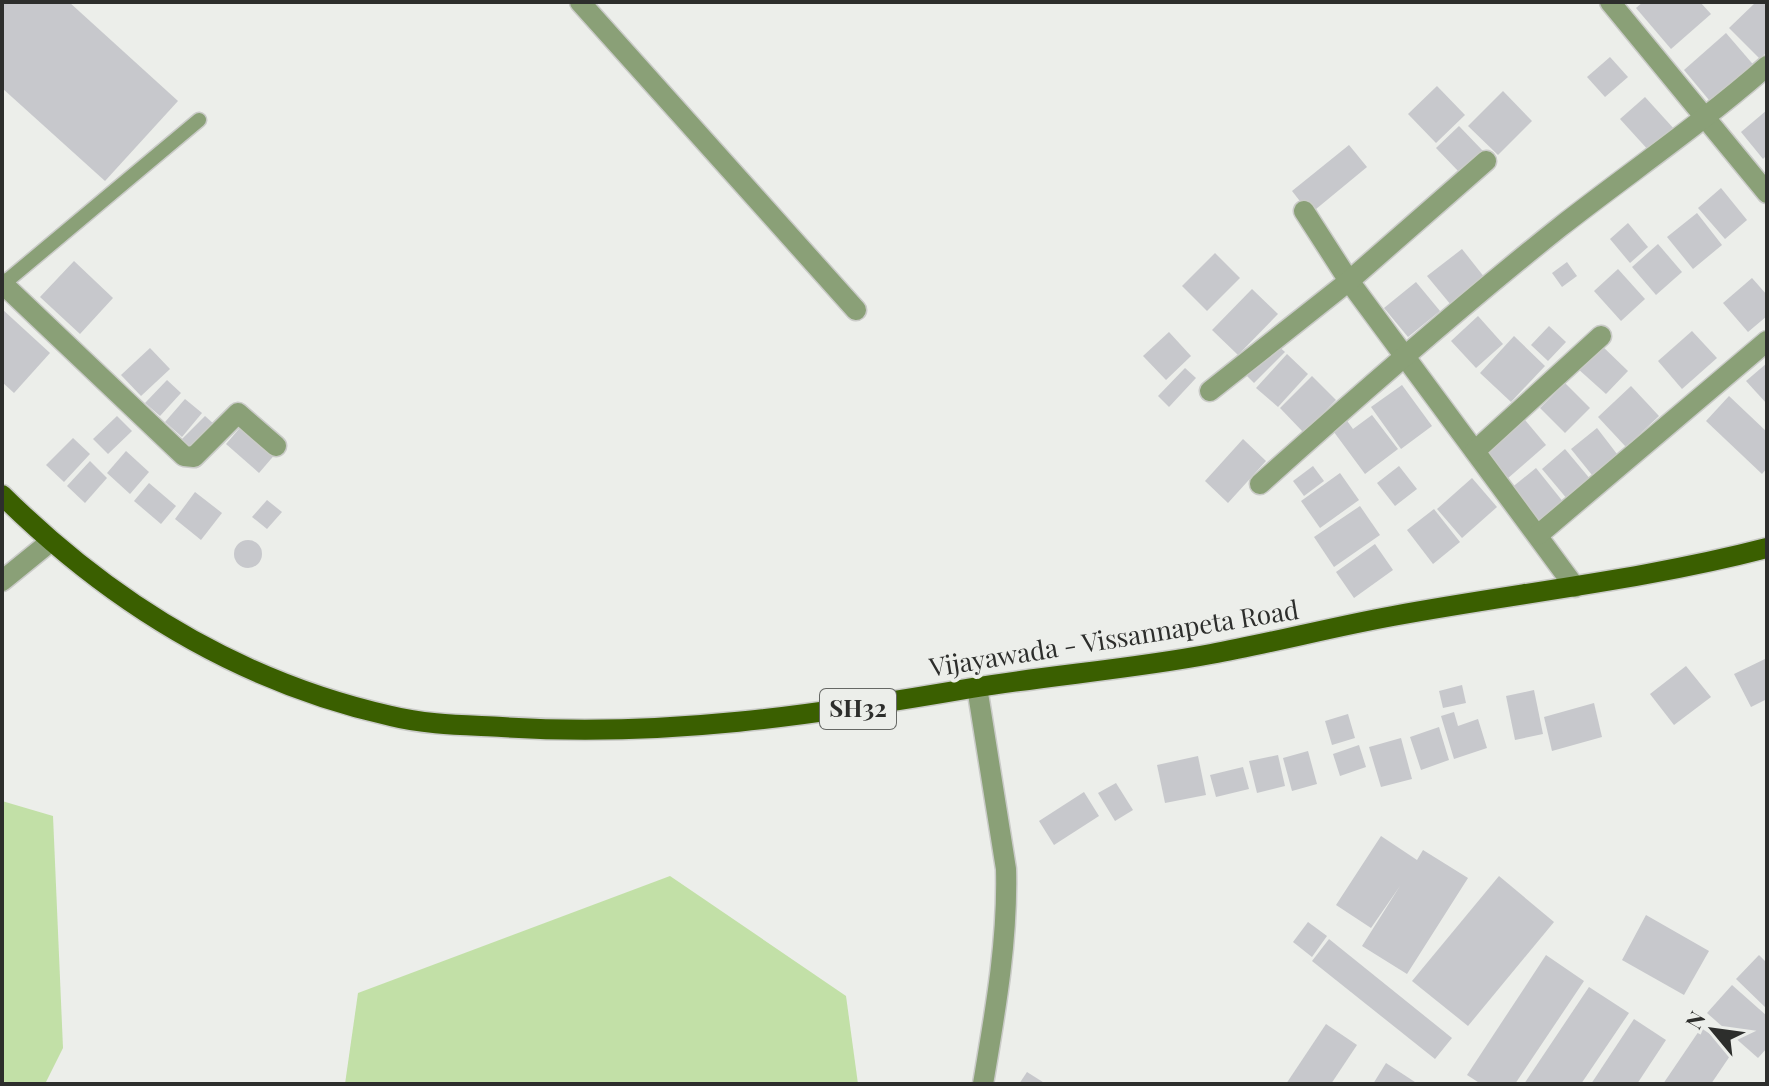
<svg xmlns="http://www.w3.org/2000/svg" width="1769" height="1086" viewBox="0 0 1769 1086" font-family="'Playfair Display',serif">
<rect width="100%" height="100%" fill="#eceeea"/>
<g fill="#c2e0a7">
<path d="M 2,801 L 53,816 L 63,1048 L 45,1084 L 2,1084 Z"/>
<path d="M 670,876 L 846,996 L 858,1084 L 345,1084 L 358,993 Z"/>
</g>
<g fill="#c7c8cc">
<path d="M 2,2 L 69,2 L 178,101 L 105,181 L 2,88 Z"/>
<path d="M 1643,2 L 1700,2 L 1711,14 L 1671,49 L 1636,8 Z"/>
<path d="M 1756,2 L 1767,2 L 1767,52 L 1760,59 L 1729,28 Z"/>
<path d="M 1726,33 L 1757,69 L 1714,106 L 1684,70 Z"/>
<path d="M 1610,57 L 1628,77 L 1605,97 L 1587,77 Z"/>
<path d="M 1437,86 L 1465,115 L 1436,143 L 1408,114 Z"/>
<path d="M 1503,91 L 1532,121 L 1498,155 L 1468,126 Z"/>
<path d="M 1645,97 L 1675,130 L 1650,152 L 1620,119 Z"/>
<path d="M 1767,110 L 1767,155 L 1763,159 L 1741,132 Z"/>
<path d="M 1459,126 L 1483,151 L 1460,173 L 1436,148 Z"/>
<path d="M 1349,145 L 1367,167 L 1310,214 L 1292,191 Z"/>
<path d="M 1721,188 L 1747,220 L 1725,239 L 1698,208 Z"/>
<path d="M 1697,213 L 1722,245 L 1693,269 L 1667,237 Z"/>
<path d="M 1628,223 L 1648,247 L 1630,263 L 1610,239 Z"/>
<path d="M 1658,244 L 1682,272 L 1656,295 L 1632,267 Z"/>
<path d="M 1462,249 L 1485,278 L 1451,305 L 1427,276 Z"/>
<path d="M 1215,253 L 1240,278 L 1207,311 L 1182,286 Z"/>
<path d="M 74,261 L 113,298 L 80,334 L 40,297 Z"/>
<path d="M 1567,262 L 1577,276 L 1562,287 L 1552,273 Z"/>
<path d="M 1618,269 L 1645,299 L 1621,321 L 1594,291 Z"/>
<path d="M 1752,278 L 1767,295 L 1767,316 L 1748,332 L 1723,303 Z"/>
<path d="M 1416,282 L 1440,311 L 1408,337 L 1384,308 Z"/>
<path d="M 1252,289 L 1278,314 L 1238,355 L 1212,330 Z"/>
<path d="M 2,309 L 50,353 L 14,393 L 2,382 Z"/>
<path d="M 1478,316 L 1503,344 L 1476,368 L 1451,341 Z"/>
<path d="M 1549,326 L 1566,342 L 1548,361 L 1531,345 Z"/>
<path d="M 1692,331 L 1717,358 L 1682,389 L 1658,361 Z"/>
<path d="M 1169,332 L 1191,356 L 1166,380 L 1143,356 Z"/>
<path d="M 1514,336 L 1545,366 L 1511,402 L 1480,373 Z"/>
<path d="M 1275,343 L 1285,352 L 1254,383 L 1244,373 Z"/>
<path d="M 1600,344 L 1628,371 L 1606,394 L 1577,368 Z"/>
<path d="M 150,348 L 170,369 L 141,396 L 121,375 Z"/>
<path d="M 1287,354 L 1308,374 L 1278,407 L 1256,388 Z"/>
<path d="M 1767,363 L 1767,404 L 1746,381 Z"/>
<path d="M 1185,368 L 1196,378 L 1169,407 L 1158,396 Z"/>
<path d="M 1312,376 L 1336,400 L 1304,433 L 1280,408 Z"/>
<path d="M 167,380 L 181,393 L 160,416 L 145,403 Z"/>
<path d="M 1565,383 L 1590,408 L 1565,433 L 1540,408 Z"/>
<path d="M 1402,385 L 1432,426 L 1401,449 L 1371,407 Z"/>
<path d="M 1631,386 L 1659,416 L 1626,447 L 1598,417 Z"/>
<path d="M 1729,396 L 1767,432 L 1767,468 L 1762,474 L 1706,421 Z"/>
<path d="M 185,399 L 202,413 L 182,437 L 165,422 Z"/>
<path d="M 1372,415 L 1398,449 L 1365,474 L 1331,428 L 1345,418 L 1353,429 Z"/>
<path d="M 117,416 L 132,431 L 108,454 L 93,439 Z"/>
<path d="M 205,416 L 215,425 L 191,448 L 182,439 Z"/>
<path d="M 1525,420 L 1546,445 L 1507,479 L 1486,453 Z"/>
<path d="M 244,423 L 277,452 L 259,473 L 226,444 Z"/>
<path d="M 1597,428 L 1617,454 L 1592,475 L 1571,449 Z"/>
<path d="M 73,438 L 90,454 L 64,482 L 46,465 Z"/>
<path d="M 1243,439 L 1266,461 L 1228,503 L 1205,481 Z"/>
<path d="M 1565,449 L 1591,480 L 1568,500 L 1542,469 Z"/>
<path d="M 126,451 L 149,472 L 130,494 L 107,473 Z"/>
<path d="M 90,461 L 107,478 L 85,503 L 67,486 Z"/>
<path d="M 1313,466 L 1324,481 L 1304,496 L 1293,481 Z"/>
<path d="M 1399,466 L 1417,489 L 1395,506 L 1377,483 Z"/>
<path d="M 1536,468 L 1564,503 L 1538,524 L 1510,489 Z"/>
<path d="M 1340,473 L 1359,500 L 1320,528 L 1301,501 Z"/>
<path d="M 1472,478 L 1497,507 L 1462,538 L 1437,509 Z"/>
<path d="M 149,483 L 176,506 L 161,524 L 134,501 Z"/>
<path d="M 195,492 L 222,513 L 201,540 L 175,519 Z"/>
<path d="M 267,500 L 282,512 L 267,529 L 252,517 Z"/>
<path d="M 1360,506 L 1380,535 L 1334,567 L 1314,537 Z"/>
<path d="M 1434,509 L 1460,542 L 1433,564 L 1407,530 Z"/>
<circle cx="248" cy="554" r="14"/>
<path d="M 1375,544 L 1393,570 L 1354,598 L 1336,572 Z"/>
<path d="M 1767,658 L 1767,699 L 1751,707 L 1734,674 Z"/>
<path d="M 1686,666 L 1711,697 L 1674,725 L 1650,694 Z"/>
<path d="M 1462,685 L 1466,703 L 1443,708 L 1439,691 Z"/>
<path d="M 1534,690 L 1543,734 L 1515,740 L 1506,696 Z"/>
<path d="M 1594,703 L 1602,737 L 1552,751 L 1544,717 Z"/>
<path d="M 1454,712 L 1458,726 L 1478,719 L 1487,748 L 1454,759 L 1441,716 Z"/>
<path d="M 1348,714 L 1355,738 L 1332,745 L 1325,721 Z"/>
<path d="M 1439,727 L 1449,760 L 1421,770 L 1410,737 Z"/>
<path d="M 1401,738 L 1412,779 L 1381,787 L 1369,747 Z"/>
<path d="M 1359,745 L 1366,767 L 1340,776 L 1333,754 Z"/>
<path d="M 1308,751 L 1317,784 L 1292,791 L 1283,758 Z"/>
<path d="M 1278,755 L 1285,786 L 1257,793 L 1249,761 Z"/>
<path d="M 1198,756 L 1206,795 L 1165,803 L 1157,765 Z"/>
<path d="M 1243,767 L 1249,789 L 1216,797 L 1210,775 Z"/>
<path d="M 1116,783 L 1133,810 L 1115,821 L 1098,793 Z"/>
<path d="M 1084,792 L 1099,816 L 1054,845 L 1039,821 Z"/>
<path d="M 1381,836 L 1417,860 L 1423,850 L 1468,878 L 1407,974 L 1362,946 L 1400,886 L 1371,928 L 1336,905 Z"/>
<path d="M 1499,876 L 1554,922 L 1468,1026 L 1412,981 Z"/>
<path d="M 1646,915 L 1709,951 L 1684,995 L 1622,960 Z"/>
<path d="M 1308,922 L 1327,936 L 1312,957 L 1293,942 Z"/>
<path d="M 1329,939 L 1452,1038 L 1435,1059 L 1312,961 Z"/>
<path d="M 1546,955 L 1584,981 L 1515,1084 L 1481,1084 L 1467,1075 Z"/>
<path d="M 1759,955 L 1767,963 L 1767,1009 L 1736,979 Z"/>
<path d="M 1732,985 L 1767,1016 L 1767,1048 L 1758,1058 L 1707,1013 Z"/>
<path d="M 1589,987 L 1629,1013 L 1581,1084 L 1524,1084 Z"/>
<path d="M 1634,1019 L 1666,1040 L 1637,1084 L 1591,1084 Z"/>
<path d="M 1326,1024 L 1357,1045 L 1331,1084 L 1286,1084 Z"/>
<path d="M 1701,1028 L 1734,1050 L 1711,1084 L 1663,1084 Z"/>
<path d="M 1386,1063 L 1418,1084 L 1373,1084 Z"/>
<path d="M 1027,1072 L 1046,1084 L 1019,1084 Z"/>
</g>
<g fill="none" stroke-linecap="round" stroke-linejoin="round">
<g stroke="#cacbc8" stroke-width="17">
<path id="lane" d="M 2,285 L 199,120"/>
</g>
<g stroke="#cacbc8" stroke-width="23">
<g id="street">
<path d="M 580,2 L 856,310"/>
<path d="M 1610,2 L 1767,193"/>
<path d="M 1304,211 L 1349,281 L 1575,587"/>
<path d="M 2,283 L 184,456 L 194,457 L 238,413 L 276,446"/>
<path d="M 1210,391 L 1349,281 L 1486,161"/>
<path d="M 1475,451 L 1601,336"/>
<path d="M 1260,484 C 1358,396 1457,309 1560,227 C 1629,173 1701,124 1767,66"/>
<path d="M 1538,535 L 1767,341"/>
<path d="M 2,581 L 50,542"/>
<path d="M 977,687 L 1006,869 C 1008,941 995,1013 983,1084"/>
</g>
</g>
<g stroke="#cacbc8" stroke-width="23">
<path id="primary" d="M 2,495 C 112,604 240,682 391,716 C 427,725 466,725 502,727 C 662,738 816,715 972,688 C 1052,675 1132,669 1211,654 C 1272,643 1332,627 1393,616 C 1517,593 1644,580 1767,548"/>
</g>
<use href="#lane" stroke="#8aa077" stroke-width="14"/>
<use href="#street" stroke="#8aa077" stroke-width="20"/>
<use href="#primary" stroke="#3a5f00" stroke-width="20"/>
</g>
<g text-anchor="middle" stroke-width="8" stroke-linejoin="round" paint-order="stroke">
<rect fill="#eceeea" stroke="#666865" stroke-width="2" x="820" y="689" width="76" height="40" rx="6"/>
<g font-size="24" font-weight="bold" fill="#2d2e2c">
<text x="858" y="717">SH32</text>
</g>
<g font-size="26" fill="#2d2e2c" stroke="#eceeea">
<text transform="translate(1114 639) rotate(-9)" y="9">Vijayawada - Vissannapeta Road</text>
</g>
</g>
<rect width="1769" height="1086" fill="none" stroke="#2d2e2c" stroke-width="8"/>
<g transform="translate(1713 1030) rotate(299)" stroke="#eceeea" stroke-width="6" paint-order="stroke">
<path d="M0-6L14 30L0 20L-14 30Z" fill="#2d2e2c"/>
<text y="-12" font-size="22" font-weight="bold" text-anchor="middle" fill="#2d2e2c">N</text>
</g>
</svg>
